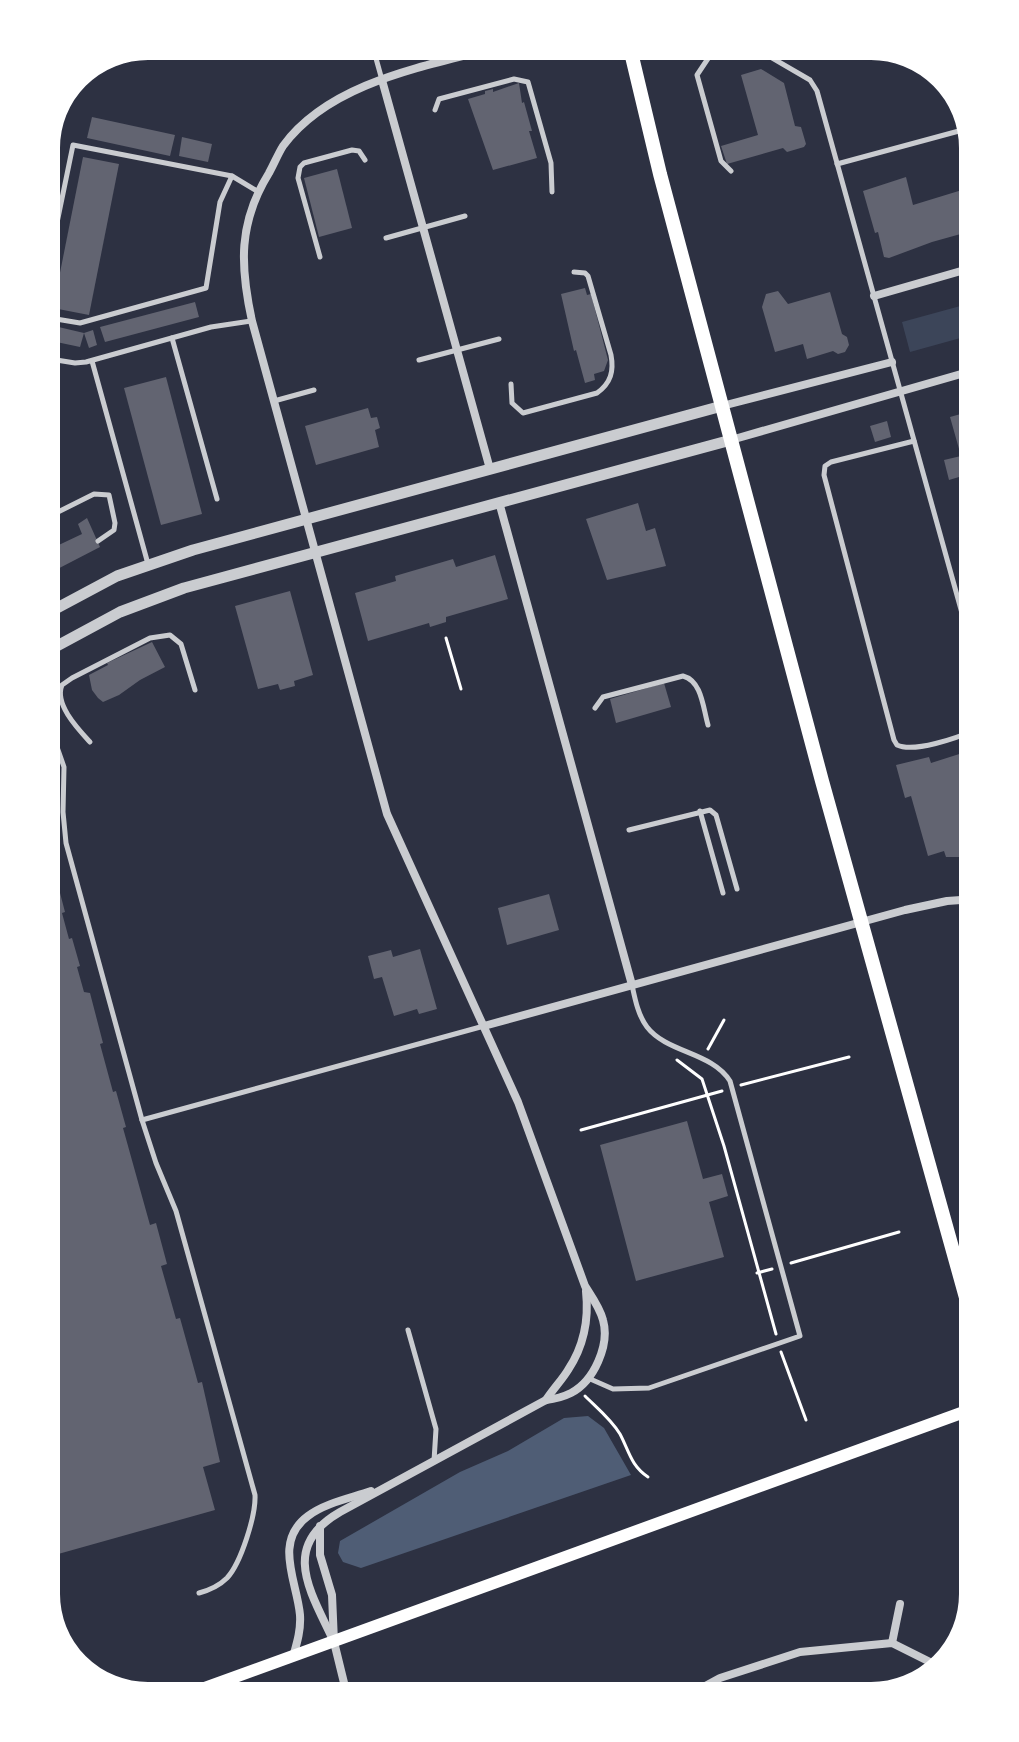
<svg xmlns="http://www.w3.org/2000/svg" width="1019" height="1742" viewBox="0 0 1019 1742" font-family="Barlow,sans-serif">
<rect width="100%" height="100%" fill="#2d3142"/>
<path fill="#3c4559" d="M 975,302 L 975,334 L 910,352 L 902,322 Z"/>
<path fill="#4f5d75" d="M 588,1416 L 604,1428 L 631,1475 L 361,1568 L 343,1562 L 338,1553 L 340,1541 L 460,1472 L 508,1451 L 564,1418 Z"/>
<g fill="#626471">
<path d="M 761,69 L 784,83 L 795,126 L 801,127 L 806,144 L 804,147 L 787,152 L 783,148 L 727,164 L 721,146 L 758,135 L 741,75 Z"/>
<path d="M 519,83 L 522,103 L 524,102 L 532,131 L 529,131 L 537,158 L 493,170 L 468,99 L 485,94 L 485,91 L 493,89 L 493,92 Z"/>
<path d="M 92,117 L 175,135 L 170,156 L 87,138 Z"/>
<path d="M 182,137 L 212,144 L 208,162 L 179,156 Z"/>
<path d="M 83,157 L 119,164 L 89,315 L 53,308 Z"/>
<path d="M 337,169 L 352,228 L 319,237 L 304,178 Z"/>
<path d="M 906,177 L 913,205 L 975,186 L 975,230 L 932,242 L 889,258 L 884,257 L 878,232 L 875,233 L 863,191 Z"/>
<path d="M 585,288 L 587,295 L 591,294 L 608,360 L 604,371 L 594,374 L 595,380 L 585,383 L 576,350 L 574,351 L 561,294 Z"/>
<path d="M 778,291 L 788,304 L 830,292 L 842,334 L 847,337 L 849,345 L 845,352 L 838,354 L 833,351 L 807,359 L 803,344 L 775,352 L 762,307 L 766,294 Z"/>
<path d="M 195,302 L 199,317 L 105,342 L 100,327 Z"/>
<path d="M 50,325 L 84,333 L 80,347 L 47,340 Z"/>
<path d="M 93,330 L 97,345 L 89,348 L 84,333 Z"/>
<path d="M 166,377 L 202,514 L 161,525 L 124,388 Z"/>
<path d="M 368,408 L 371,418 L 377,417 L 380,428 L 375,430 L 379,447 L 316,465 L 305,426 Z"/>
<path d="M 975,410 L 975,528 L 970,526 L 959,477 L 949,480 L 944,460 L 961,456 L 950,417 Z"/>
<path d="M 887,421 L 891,437 L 875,442 L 870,426 Z"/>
<path d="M 638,503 L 646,531 L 655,528 L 666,566 L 607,580 L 586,519 Z"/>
<path d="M 87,518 L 100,547 L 44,576 L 44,552 L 82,534 L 78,524 Z"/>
<path d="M 495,555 L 508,599 L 446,617 L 446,622 L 430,627 L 429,623 L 368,641 L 355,593 L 396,581 L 395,576 L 453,559 L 456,567 Z"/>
<path d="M 290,591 L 313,675 L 294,681 L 295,686 L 280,690 L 278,684 L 258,689 L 235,606 Z"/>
<path d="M 152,642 L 165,667 L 140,680 L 119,695 L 103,702 L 98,698 L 92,690 L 89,675 L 108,665 L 107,663 Z"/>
<path d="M 664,683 L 671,707 L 616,723 L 610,699 Z"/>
<path d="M 975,749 L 975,857 L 946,857 L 944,851 L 928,856 L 911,796 L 905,798 L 896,765 L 929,757 L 931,763 Z"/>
<path d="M 45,851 L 51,871 L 54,870 L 65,912 L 62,913 L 69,939 L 72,938 L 80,966 L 77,967 L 84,992 L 90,993 L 103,1043 L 100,1044 L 113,1092 L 116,1091 L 126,1127 L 123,1128 L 150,1225 L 156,1223 L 167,1264 L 161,1266 L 176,1319 L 180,1318 L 198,1383 L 202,1382 L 220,1462 L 203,1467 L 215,1510 L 44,1558 L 44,1176 L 60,1171 L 44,1114 Z"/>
<path d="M 549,894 L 559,930 L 507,945 L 498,908 Z"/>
<path d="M 420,949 L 437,1009 L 419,1014 L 417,1009 L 394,1016 L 382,977 L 374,979 L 368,956 L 391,950 L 393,957 Z"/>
<path d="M 687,1121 L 703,1179 L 722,1174 L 728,1196 L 709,1202 L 724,1257 L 636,1281 L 600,1145 Z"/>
</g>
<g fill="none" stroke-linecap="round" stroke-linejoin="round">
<g stroke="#fff" stroke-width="3">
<path d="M 446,638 L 461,689"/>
<path d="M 708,1049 L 724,1020"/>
<path d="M 677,1060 L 702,1079 L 724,1146 L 776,1334"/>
<path d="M 741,1085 L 849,1057"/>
<path d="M 581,1130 L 722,1091"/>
<path d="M 791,1263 L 899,1232"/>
<path d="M 757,1273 L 772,1269"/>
<path d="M 781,1352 L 806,1420"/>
<path d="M 585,1396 C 597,1408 611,1419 620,1434 C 629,1451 631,1466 648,1477"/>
</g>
<g stroke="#caccd0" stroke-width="5">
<path d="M 372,44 L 382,80"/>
<path d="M 435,110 L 439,99 L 514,79 L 528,82 L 551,163 L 552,192"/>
<path d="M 837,164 L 970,128"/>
<path d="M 731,171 L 721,161 L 697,75 L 709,57 L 747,47 L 755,48 L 810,80 L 817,91 L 975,660"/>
<path d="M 386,238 L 465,216"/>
<path d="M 320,257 L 298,178 L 300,167 L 304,163 L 352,150 L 359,151 L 365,160"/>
<path d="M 44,286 L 73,145 L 232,176 L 257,191"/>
<path d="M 44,317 L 80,323 L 206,288 L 220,202 L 232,176"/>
<path d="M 172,338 L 217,499"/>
<path d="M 44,358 L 75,363 L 86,362 L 211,327 L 251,321"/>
<path d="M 419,360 L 499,339"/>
<path d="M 92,361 L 148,564"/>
<path d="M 511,384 L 512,403 L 523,413 L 597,393 C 611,383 614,371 611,355 L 588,276 L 585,273 L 574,272"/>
<path d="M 274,401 L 314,390"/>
<path d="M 914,441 L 831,462 L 825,466 L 824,475 L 894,740 L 897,745 C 914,753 957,738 975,730"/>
<path d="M 44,519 L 94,494 L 109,495 L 115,523 L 114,530 L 98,541"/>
<path d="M 595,708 L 603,697 L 683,676 C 702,681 703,708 708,725"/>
<path d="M 44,726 L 57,747 L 64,767 L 63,812 L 66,843 L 142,1120 L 156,1163 L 176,1211 L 255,1495 C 256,1515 241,1563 227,1578 C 219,1586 210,1590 199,1593"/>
<path d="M 90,742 C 78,729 54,704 62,685 L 72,678 L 150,638 L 170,635 L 181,644 L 195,690"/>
<path d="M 700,811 L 723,893"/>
<path d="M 629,830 L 710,810 L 716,815 L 737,889"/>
<path d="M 975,1005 L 965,959 L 966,954 L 975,948"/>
<path d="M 142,1120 L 484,1026"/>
<path d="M 408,1330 L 436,1429 L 434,1461"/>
<path d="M 588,1378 L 613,1389 L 649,1388 L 800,1336 L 730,1081 C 712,1052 667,1053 647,1027 C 638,1015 635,999 632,985"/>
</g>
<g stroke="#caccd0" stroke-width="8">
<path d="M 382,80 L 490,469"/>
<path d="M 874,296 L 975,267"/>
<path d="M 722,406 L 892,362"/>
<path d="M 731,440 L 975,370"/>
<path d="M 499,502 L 632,985"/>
<path d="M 484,1026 L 905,910 L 947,901 L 975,899"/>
<path d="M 546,1400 C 553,1389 562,1380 568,1370 C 584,1346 589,1319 586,1291"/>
<path d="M 320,1526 L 320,1555 L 332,1595 L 334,1642 L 347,1695"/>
<path d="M 334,1642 C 311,1592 279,1547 340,1512 L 546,1400 C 555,1399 563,1397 571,1393 C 594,1381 610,1345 603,1320 C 600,1308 592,1297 585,1286 L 518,1102 L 387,814 L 252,321 C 240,266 238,223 269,173 C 274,164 278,154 283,146 C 332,79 434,65 509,44"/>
<path d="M 892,1643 L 900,1604"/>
<path d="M 293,1657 C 297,1643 301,1630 300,1615 C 297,1581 273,1542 308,1516 C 325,1503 351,1498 371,1491"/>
<path d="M 698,1690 L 720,1678 L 800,1652 L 892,1643 L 940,1667"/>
</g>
<g stroke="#caccd0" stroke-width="11">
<path d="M 44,615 L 117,576 L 193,550 L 722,406"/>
<path d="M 44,653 L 120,612 L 184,588 L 731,440"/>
</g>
<path stroke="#fff" stroke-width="12" d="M 180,1697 L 975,1408"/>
<path stroke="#fff" stroke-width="14" d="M 629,44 L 660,174 L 822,781 L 975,1330"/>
</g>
<path d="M0 0H1019V1742H0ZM148 58H871A90 90 0 0 1 961 148V1594A90 90 0 0 1 871 1684H148A90 90 0 0 1 58 1594V148A90 90 0 0 1 148 58Z" fill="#fff" fill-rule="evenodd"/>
<path fill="none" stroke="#fff" stroke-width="4" d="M148 58H871A90 90 0 0 1 961 148V1594A90 90 0 0 1 871 1684H148A90 90 0 0 1 58 1594V148A90 90 0 0 1 148 58Z"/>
</svg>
